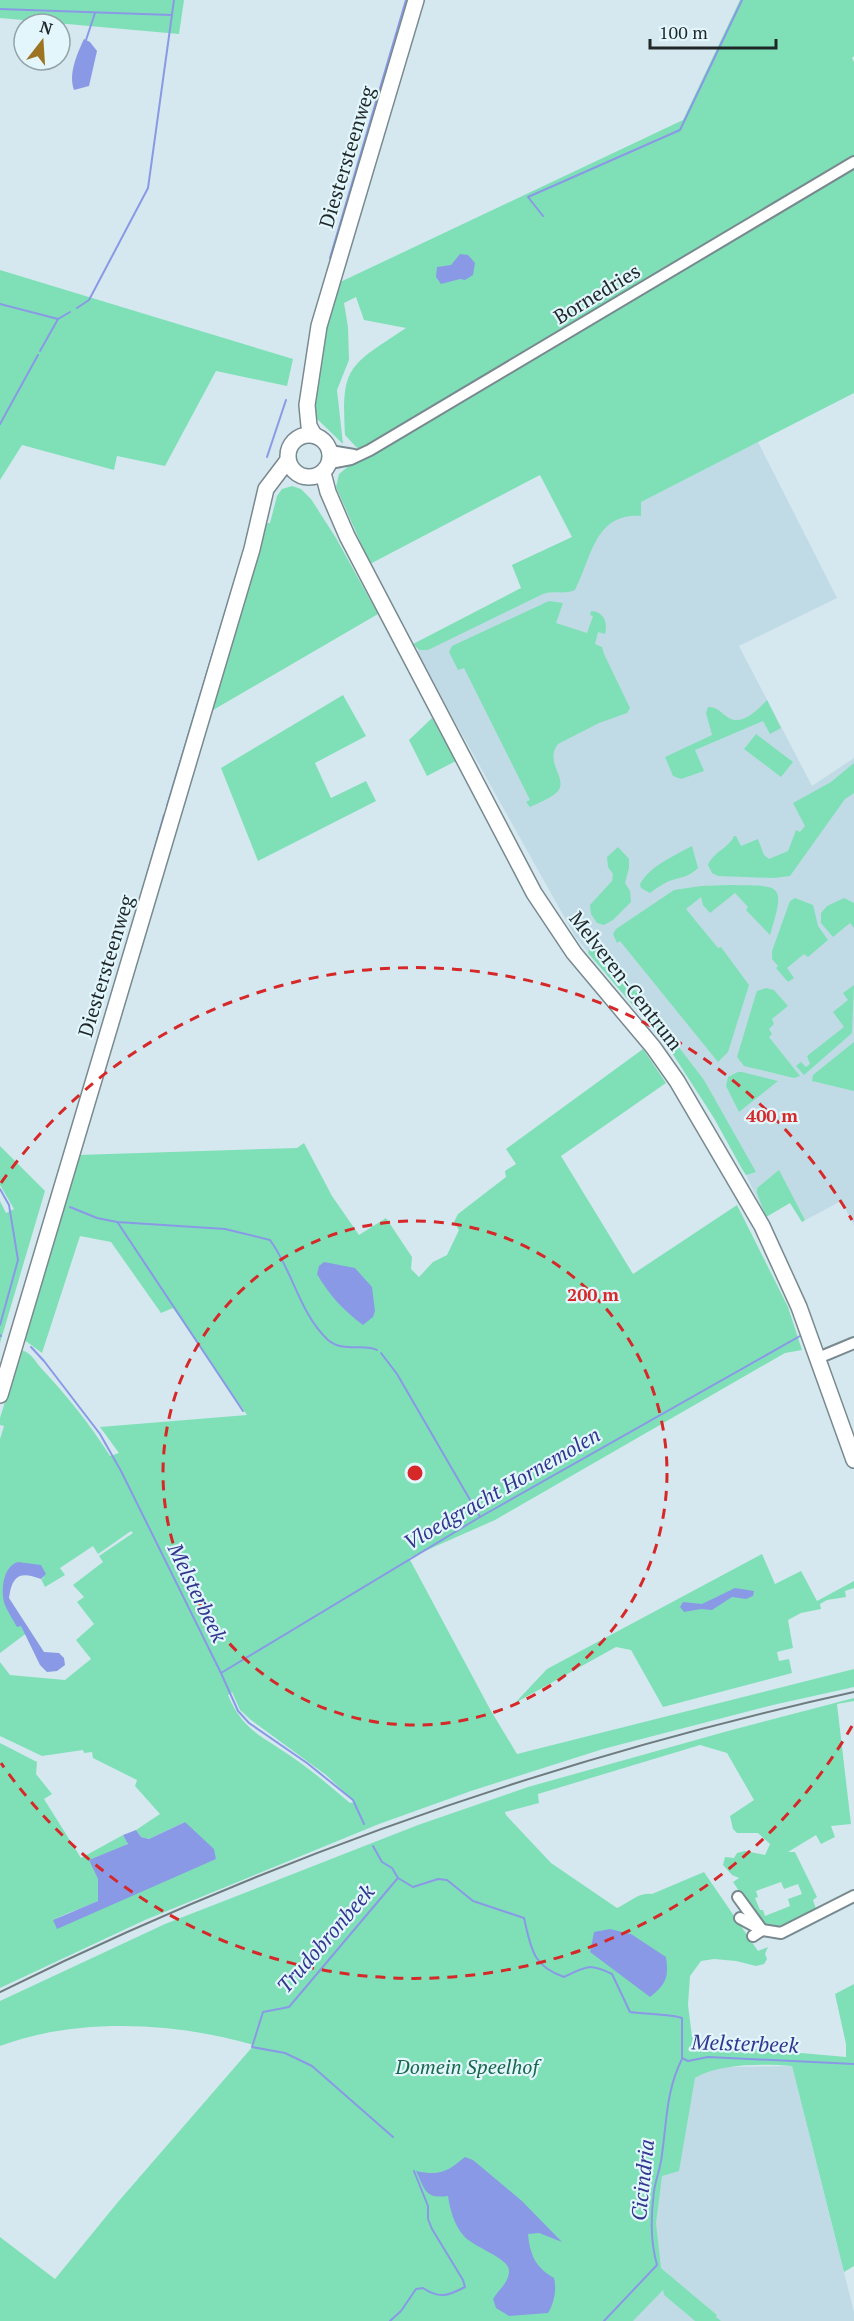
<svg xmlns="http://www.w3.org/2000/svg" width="854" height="2321" viewBox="0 0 854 2321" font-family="'PT Serif',serif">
<rect width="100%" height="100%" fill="#d5e8ef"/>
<g fill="#c0dbe5">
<path d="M 758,442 L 837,598 L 739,646 L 812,786 L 854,758 L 854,1225 L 841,1201 L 802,1222 L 790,1203 L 766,1217 L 746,1175 L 714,1118 L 667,1045 L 576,938 L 454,720 L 417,651 L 524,594 L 512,565 L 568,539 Z"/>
<path d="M 792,2066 L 854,2312 L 854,2321 L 714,2321 L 717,2315 L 661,2268 L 653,2228 L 661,2175 L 695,2078 L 703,2073 L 725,2067 Z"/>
<path d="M 663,2289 L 664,2295 L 695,2321 L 628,2321 Z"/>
</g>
<g fill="#7fe0b7" fill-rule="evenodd">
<path d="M 0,0 L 184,0 L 179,34 L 0,18 Z"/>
<path d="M 740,0 L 854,0 L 854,56 L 852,58 L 854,62 L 854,158 L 359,450 L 345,435 C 341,364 350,366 406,328 L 364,320 L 356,297 L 344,303 L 348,327 L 349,360 L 337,390 L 343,444 L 312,414 L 313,384 L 336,284 L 683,120 Z"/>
<path d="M 854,167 L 854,393 L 641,502 L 641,516 C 594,513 592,558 575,590 C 564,595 555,590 543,594 L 428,650 L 419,650 L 413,644 L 521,588 L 512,565 L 572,537 L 540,475 L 370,564 L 336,487 L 339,474 L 350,465 Z"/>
<path d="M 0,270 L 293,359 L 287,386 L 216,371 L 165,466 L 117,456 L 114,470 L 22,445 L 0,480 Z"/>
<path d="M 292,486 L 301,489 L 311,499 L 336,538 L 378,614 L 208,713 L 267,523 L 270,523 L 277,496 L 282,489 Z"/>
<path d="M 549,601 L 563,603 L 556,623 L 587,633 L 593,616 L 590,615 L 591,611 C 604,612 608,622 605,634 L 598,632 L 595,644 L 602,647 L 604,654 L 630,708 L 627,713 L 599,723 L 558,744 C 543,763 571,780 556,793 C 549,799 538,803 530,807 L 526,802 L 530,800 L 464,668 L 458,670 L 449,652 L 452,646 Z"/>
<path d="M 343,695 L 366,736 L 315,763 L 331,798 L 366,781 L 376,801 L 258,861 L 221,768 Z"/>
<path d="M 767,700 L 781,728 L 770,734 L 763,721 L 695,750 L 704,771 L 681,779 L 673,776 L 665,757 L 712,735 L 706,713 L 708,707 C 719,707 720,713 729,718 C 742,726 759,709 767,700 Z"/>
<path d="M 432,718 L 456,761 L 427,776 L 409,740 Z"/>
<path d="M 756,734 L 793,762 L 781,777 L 744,749 Z"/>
<path d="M 854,763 L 854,793 L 845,799 L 790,876 L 774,878 L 718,876 L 712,873 L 708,865 C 714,851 728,849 734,836 L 736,836 L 741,846 L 758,839 L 764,855 L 769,859 L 788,851 L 796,830 L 800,832 L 805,826 L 793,803 L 831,782 Z"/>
<path d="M 692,846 L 698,868 C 688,878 679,877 667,882 C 661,885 655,889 650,893 L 641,888 L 640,884 C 651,865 674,856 692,846 Z"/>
<path d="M 618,847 L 629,859 L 629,868 L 625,883 L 630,891 L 631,902 L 613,920 L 604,925 L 597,923 L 591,914 L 590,905 L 612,881 L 613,874 L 608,867 L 607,857 Z"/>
<path d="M 729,885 C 782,886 786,882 770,935 L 746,910 L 748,907 L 735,893 L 710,913 L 703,905 L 701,897 L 686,909 L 718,948 L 721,947 L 749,985 L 728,1052 L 718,1062 L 620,941 L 617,943 L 613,934 L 616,929 L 674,890 L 701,886 Z"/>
<path d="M 795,898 L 813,905 L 818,926 L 828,940 L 808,957 L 804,954 L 787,968 L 794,978 L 788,982 L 776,968 L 778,966 L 772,959 L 772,951 L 790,901 Z"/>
<path d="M 844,898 L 854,903 L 854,928 L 850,923 L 833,937 L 821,923 L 821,913 L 827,906 Z"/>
<path d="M 594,946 L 600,947 L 606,952 L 704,1080 L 756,1172 L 746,1175 L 742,1169 L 714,1118 L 667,1045 L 588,953 L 590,948 Z"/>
<path d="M 854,985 L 852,1033 L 804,1075 L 796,1066 L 801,1062 L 806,1067 L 810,1064 L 807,1056 L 844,1027 L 833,1012 L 848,1000 L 843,993 Z"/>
<path d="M 766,988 L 774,990 L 788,1006 L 772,1019 L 774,1024 L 769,1029 L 772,1034 L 769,1037 L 800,1076 L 794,1078 L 744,1066 L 737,1057 L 755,997 L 757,991 Z"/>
<path d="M 854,1042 L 854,1091 L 812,1081 L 813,1075 Z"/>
<path d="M 643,1049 L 666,1083 L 561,1156 L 633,1274 L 737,1205 L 788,1307 L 802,1350 L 785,1353 L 495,1520 L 409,1558 L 491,1711 L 517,1754 L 854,1669 L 854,1687 L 773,1705 L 603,1749 L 471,1791 L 379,1824 L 145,1920 L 0,1988 L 0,1743 L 37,1762 L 36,1774 L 52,1794 L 44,1799 L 81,1858 L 123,1835 L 128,1843 L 98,1879 L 98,1901 C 84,1908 68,1912 53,1920 L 216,1859 L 185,1822 L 149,1839 L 141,1837 L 136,1830 L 160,1814 L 135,1786 L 137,1780 L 93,1758 L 92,1752 L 84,1753 L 83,1750 L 42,1756 L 0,1736 L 0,1662 L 10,1675 L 65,1680 L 91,1659 L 76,1640 L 94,1624 L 77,1602 L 84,1597 L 73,1585 L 103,1562 L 99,1556 L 133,1533 L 131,1531 L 98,1554 L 93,1546 L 60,1568 L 65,1575 L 45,1587 L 41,1579 L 44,1578 L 18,1562 C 0,1597 0,1603 28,1632 L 0,1653 L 0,1439 L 4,1426 L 0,1425 L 0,1418 L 21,1350 C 32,1353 34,1360 41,1368 C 67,1396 90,1424 110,1456 L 119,1453 L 100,1427 L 247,1415 L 173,1308 L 161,1313 L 111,1242 L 80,1236 L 42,1353 L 23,1339 L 78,1155 L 297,1148 L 304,1143 L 332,1196 L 359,1235 L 386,1218 L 412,1257 L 411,1269 L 419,1277 L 433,1262 L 447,1255 L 459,1230 L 454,1222 L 458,1214 L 506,1177 L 505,1171 L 516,1164 L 506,1149 ZM 232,1692 L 240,1710 L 251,1720 L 326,1775 L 355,1802 L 350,1803 C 332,1788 314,1772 295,1759 C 265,1737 243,1732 228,1695 Z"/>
<path d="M 738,1072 L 742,1072 L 778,1081 L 739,1112 L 726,1086 L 728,1077 Z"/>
<path d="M 0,1146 L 45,1191 L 0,1343 L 0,1201 L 6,1213 L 14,1209 L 0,1185 Z"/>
<path d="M 779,1170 L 805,1220 L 802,1222 L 790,1203 L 766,1217 L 757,1193 L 757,1188 Z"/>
<path d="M 762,1554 L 775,1584 L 801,1571 L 817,1601 L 854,1581 L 854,1588 L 845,1591 L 846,1597 L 827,1600 L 820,1604 L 821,1609 L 801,1613 L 788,1620 L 793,1648 L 777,1652 L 779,1661 L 789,1659 L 792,1673 L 663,1707 L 631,1650 L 616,1647 L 515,1703 L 547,1669 Z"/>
<path d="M 854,1698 L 854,1701 L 837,1704 L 851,1824 L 831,1826 L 835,1837 L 821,1844 L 816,1835 L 788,1852 L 795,1852 L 817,1897 L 813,1900 L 816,1909 L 814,1910 C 803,1915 790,1925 779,1927 C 759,1930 743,1896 733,1882 L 739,1878 L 732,1875 L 723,1865 L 725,1857 L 734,1858 L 737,1853 L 745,1851 L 765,1855 L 770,1844 L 758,1833 L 737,1833 L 733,1829 L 730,1816 L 754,1800 L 727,1753 L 700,1745 L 538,1794 L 539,1803 L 505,1812 L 506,1815 L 551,1863 L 617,1908 C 629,1903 638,1892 652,1894 L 704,1872 L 758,1951 L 768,1947 L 765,1954 L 767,1959 L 764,1964 L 756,1966 L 736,1961 L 714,1959 L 701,1961 L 690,1976 L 688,2005 L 692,2037 L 700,2044 L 846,2057 L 846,2044 L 835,1994 L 854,1984 L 854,2266 L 844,2272 L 792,2066 C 763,2064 720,2063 695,2078 L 679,2171 L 662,2176 L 656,2223 L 661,2268 L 717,2315 L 716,2317 L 721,2321 L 695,2321 L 664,2295 L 663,2290 L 633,2321 L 0,2321 L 0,2237 L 55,2279 L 118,2202 L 254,2045 C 175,2022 77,2017 0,2046 L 0,2001 L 165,1924 L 418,1825 L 528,1787 L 728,1731 ZM 781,1882 L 784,1889 L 798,1884 L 802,1894 L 788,1899 L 790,1906 L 765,1916 L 763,1910 L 760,1910 L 755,1898 L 758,1897 L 756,1891 Z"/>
</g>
<g fill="#8a99e6">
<path d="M 84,39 L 90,42 L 97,51 L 89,86 L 74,90 C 68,74 77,54 84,39 Z"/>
<path d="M 460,254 L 468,255 L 475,263 L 473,275 L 465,280 L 460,279 L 441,284 L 436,277 L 437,267 L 451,265 Z"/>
<path d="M 324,1262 L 355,1268 L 372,1287 L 375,1311 L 373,1317 L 363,1325 C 344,1311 329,1295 317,1274 L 319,1266 Z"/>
<path d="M 18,1562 L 41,1565 L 46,1574 L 41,1579 C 20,1571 12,1575 9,1598 L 44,1652 L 59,1653 L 64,1658 L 65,1665 L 57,1671 L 47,1672 L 40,1665 L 21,1626 L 17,1627 C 13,1620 8,1612 5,1605 C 0,1591 3,1566 18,1562 Z"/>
<path d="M 735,1588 L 754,1591 L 753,1596 L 746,1599 L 732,1597 L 712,1610 L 701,1609 L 684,1612 L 680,1607 L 683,1602 L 702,1604 Z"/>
<path d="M 185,1822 L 214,1849 L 216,1859 L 57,1929 L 53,1920 L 98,1901 L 98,1879 L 89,1860 L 128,1844 L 123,1835 L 136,1830 L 141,1837 L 149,1839 Z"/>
<path d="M 610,1929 L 631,1934 L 666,1957 C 669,1978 666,1984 650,1997 L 590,1952 L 594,1932 Z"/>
<path d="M 465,2157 L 473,2160 L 522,2201 L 562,2242 L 539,2233 L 528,2234 C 530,2255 536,2268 554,2278 C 557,2289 554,2304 548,2313 L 509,2316 L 496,2308 L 493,2299 C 498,2290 509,2283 509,2271 C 510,2258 472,2247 463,2235 C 454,2224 450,2210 448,2196 C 425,2199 425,2190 416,2171 C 441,2176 446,2172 465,2157 Z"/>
</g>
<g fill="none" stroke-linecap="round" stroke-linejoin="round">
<g stroke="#8a99e6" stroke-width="2">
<path d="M 0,9 L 171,15"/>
<path d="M 86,40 L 95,13"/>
<path d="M 543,216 L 528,197 L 680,130 L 742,0"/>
<path d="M 330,258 L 406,0"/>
<path d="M 0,304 L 58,319 L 40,351"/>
<path d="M 77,308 L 89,300 L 148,188 L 174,0"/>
<path d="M 58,319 L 70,312"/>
<path d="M 0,424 L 38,355"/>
<path d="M 267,457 L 286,400"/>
<path d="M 167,806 L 236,576"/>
<path d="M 138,907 L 164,815"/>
<path d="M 0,1189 L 9,1205 L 18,1260 L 0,1325"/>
<path d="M 70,1207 L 97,1218 L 117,1222 L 225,1229 L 270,1240 C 293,1271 299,1313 328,1340 C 343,1353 365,1343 377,1350"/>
<path d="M 118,1223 L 243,1411"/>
<path d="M 0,1335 L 1,1336"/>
<path d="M 31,1347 L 44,1361 L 100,1434 L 121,1471 L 221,1673 L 238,1711 L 249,1723 L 307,1763 L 353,1800 L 364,1824"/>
<path d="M 381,1353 L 397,1374 L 480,1517"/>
<path d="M 0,1368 L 3,1360"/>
<path d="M 221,1673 L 480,1517 L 800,1336"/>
<path d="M 373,1846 L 382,1862 L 392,1868 L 398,1878 L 413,1887 L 438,1879 L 447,1880 L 473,1901 L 524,1918 C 531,1948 532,1966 564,1977 C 586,1966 589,1963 612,1974 L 630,2012 C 644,2014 673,2014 682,2018 L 682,2058 L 688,2061 L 708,2057 L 854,2064"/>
<path d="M 393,2137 L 312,2066 L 285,2053 L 252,2047 L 263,2012 L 289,2007 L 397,1879"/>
<path d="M 390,2321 L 401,2311 L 416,2289 L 423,2288 C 439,2299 448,2296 465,2287 L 463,2280 L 432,2229 L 428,2219 L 428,2206 L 414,2171"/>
<path d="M 604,2321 L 657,2265 C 650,2240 651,2216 654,2191 C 656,2178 661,2167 662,2154 C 667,2120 666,2091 682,2059"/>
</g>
<g stroke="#78898f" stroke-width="14">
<g id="minor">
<path d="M 330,451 L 354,455"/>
<path d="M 330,463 L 351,459 L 370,450 L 854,162"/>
<path d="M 818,1358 L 854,1343"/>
<path d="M 738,1897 L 762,1930 L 753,1936"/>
<path d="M 740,1918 L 762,1930 L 781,1933 L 854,1896"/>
</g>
</g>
<g stroke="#78898f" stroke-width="18">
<g id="secondary">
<circle cx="309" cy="456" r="21"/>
<path d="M 314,435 L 309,426 L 307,405 L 319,326 L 416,0"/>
<path d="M 323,473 L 328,492 L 347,536 L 534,893 L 574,953 L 653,1047 L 677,1081 L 762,1226 L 799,1307 L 854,1460"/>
<path d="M 0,1395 L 252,549 L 266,489 L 288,460"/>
</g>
</g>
<use href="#minor" stroke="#fff" stroke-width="10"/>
<use href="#secondary" stroke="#fff" stroke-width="15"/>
<path stroke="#6e7b7f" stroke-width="2" d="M 0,1992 C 271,1858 559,1757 854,1692"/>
</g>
<g fill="none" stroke="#d62828" stroke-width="3" stroke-dasharray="10 8">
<circle cx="415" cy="1473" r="252"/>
<path d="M852 1726A505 505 0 0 1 1 1763M1 1183A505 505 0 0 1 852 1220"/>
</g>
<g text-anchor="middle" stroke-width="4.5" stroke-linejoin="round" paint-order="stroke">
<g font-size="20" fill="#1f2729" stroke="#e2f6fc">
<text transform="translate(347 157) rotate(-73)" y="7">Diestersteenweg</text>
<text transform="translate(597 294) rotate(-31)" y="7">Bornedries</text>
<text transform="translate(106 966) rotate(-73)" y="7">Diestersteenweg</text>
<text transform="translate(626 981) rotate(52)" y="7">Melveren-Centrum</text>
</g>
<g font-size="20" font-style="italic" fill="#18674b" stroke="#e2f6fc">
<text x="467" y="2074">Domein Speelhof</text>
</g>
<g font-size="21" font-style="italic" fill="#32368f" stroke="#e2f6fc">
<text transform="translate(502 1489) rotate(-30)" y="7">Vloedgracht Hornemolen</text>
<text transform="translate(197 1593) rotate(64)" y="7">Melsterbeek</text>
<text transform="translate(326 1939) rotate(-49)" y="7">Trudobronbeek</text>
<text transform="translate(745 2044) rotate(2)" y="7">Melsterbeek</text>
<text transform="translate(643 2180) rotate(-84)" y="7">Cicindria</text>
</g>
</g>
<circle cx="415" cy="1473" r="9" fill="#d62828" stroke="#e2f6fc" stroke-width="3"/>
<g font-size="18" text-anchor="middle" font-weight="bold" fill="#d62828" stroke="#e2f6fc" stroke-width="4.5" stroke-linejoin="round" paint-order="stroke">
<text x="772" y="1122">400 m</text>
<text x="593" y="1301">200 m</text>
</g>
<g transform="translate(42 42) rotate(17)"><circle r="28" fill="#e2f6fc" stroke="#94a3a8" stroke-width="1.5"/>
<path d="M0-4.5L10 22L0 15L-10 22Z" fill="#9d7522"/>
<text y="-9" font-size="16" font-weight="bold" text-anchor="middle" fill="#1f2729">N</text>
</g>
<path d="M650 39v9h126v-9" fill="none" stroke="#1f2729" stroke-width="3"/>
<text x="659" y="39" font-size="18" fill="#1f2729" stroke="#e2f6fc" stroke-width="4.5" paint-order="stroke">100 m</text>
</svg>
